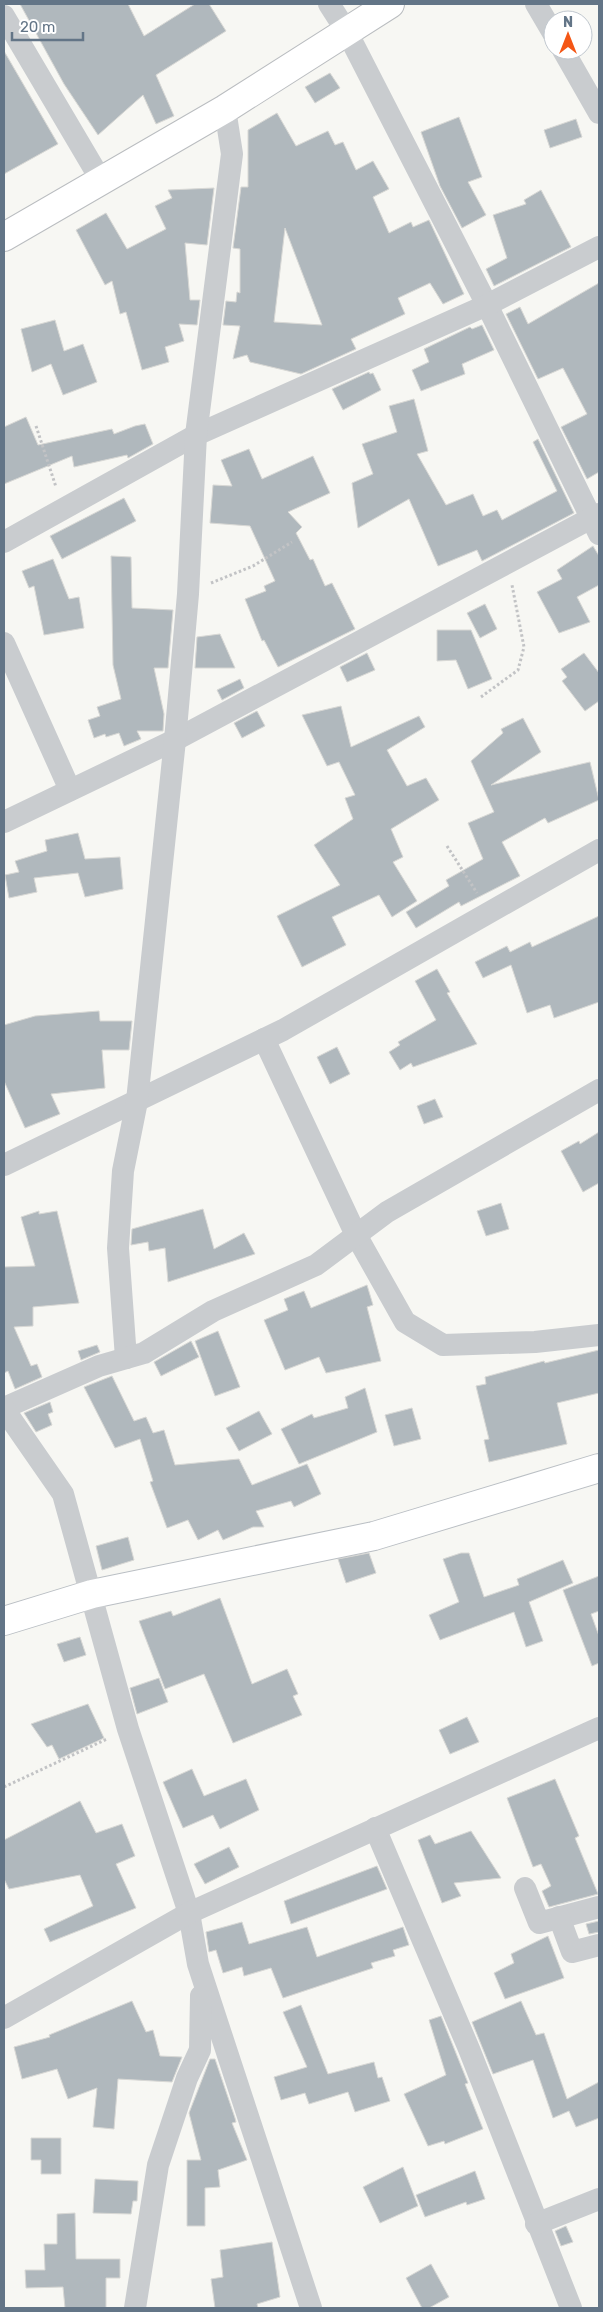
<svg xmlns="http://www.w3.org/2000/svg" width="603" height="2312" viewBox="0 0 603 2312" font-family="Rubik,sans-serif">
<rect width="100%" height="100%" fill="#f7f7f3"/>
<g fill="#b0b8bd" stroke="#d8d8d5" fill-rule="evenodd">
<path d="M 20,4 L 128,4 L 144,36 L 195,4 L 209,4 L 226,31 L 156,75 L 174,116 L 156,124 L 143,95 L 98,135 L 64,84 Z"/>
<path d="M 4,51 L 58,144 L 4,174 Z"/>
<path d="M 330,73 L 340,88 L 315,103 L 305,87 Z"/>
<path d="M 277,113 L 296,146 L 328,131 L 335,145 L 343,142 L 356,170 L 373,161 L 389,189 L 373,197 L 389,233 L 411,222 L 413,227 L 429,220 L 464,294 L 443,304 L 430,283 L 398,298 L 405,314 L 351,339 L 356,349 L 301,374 L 250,362 L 247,355 L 233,359 L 240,326 L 223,325 L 226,301 L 236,302 L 237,292 L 240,293 L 240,249 L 233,248 L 241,187 L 248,187 L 248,130 ZM 285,228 L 322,325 L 274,322 Z"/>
<path d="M 459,117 L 482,177 L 468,182 L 486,215 L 462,228 L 440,186 L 421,132 Z"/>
<path d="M 576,119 L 582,137 L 550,148 L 544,130 Z"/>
<path d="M 214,188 L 207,245 L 185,243 L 190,300 L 200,300 L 197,325 L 179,324 L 184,341 L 165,347 L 169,362 L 142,370 L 126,312 L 120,314 L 112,281 L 105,285 L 76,230 L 106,213 L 127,249 L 166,229 L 155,206 L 172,198 L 168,190 Z"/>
<path d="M 541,190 L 571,247 L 494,286 L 486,269 L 507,258 L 493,215 L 526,204 L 524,200 Z"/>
<path d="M 599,283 L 599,472 L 587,479 L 561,427 L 587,414 L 563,368 L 538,379 L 506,314 L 520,307 L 528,324 Z"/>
<path d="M 55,320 L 64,351 L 83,344 L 97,382 L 63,395 L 51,364 L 32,372 L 21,329 Z"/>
<path d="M 482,325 L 494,350 L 462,364 L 465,374 L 421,391 L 412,370 L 429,362 L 424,349 L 470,327 L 472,329 Z"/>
<path d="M 369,372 L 370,374 L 373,373 L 381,390 L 343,410 L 332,389 Z"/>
<path d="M 414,399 L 428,451 L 417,454 L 446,505 L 473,494 L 483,516 L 497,510 L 502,520 L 557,491 L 533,442 L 538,439 L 574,513 L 482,561 L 477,550 L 438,566 L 409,499 L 358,528 L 352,483 L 373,474 L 362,444 L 397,432 L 389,406 Z"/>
<path d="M 26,417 L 38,445 L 112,429 L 114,434 L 135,426 L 145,424 L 153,444 L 128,458 L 127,455 L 74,467 L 72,456 L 4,484 L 4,427 Z"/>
<path d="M 249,449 L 262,479 L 313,456 L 330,493 L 288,512 L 302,527 L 296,533 L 310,560 L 313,559 L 325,586 L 332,583 L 355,629 L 278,667 L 264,640 L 262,641 L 245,599 L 266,591 L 264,586 L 275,581 L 250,526 L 210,523 L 213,485 L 232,486 L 221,460 Z"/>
<path d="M 124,498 L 136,521 L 62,559 L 50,536 Z"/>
<path d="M 593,546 L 599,556 L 599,585 L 577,597 L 590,622 L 559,633 L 537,592 L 562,579 L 557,570 Z"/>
<path d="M 111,556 L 131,557 L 132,608 L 173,610 L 168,668 L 154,668 L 164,714 L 163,731 L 137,731 L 141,739 L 124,746 L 119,733 L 106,737 L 105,734 L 94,738 L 88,720 L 100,716 L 97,707 L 121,699 L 113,665 Z"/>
<path d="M 53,559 L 69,599 L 79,597 L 84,628 L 44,635 L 34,586 L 29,588 L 22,571 Z"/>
<path d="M 485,604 L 497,629 L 480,638 L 467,613 Z"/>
<path d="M 437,630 L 471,630 L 492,679 L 468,689 L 456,660 L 437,661 Z"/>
<path d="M 220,634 L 235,668 L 195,668 L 197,637 Z"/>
<path d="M 367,653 L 375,670 L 347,682 L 340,667 Z"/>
<path d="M 584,653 L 599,673 L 599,701 L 585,711 L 562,681 L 567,677 L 561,669 Z"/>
<path d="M 240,679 L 244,688 L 222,700 L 217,690 Z"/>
<path d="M 341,706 L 351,747 L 419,716 L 425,727 L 387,750 L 407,786 L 426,778 L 439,800 L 391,829 L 403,857 L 393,862 L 417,901 L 392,917 L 379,895 L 332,917 L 346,945 L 302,967 L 277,916 L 340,885 L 314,845 L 353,819 L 345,798 L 355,795 L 339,762 L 327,766 L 302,715 Z"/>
<path d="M 257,711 L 265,726 L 242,738 L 234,723 Z"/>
<path d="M 523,718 L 541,752 L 491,785 L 590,762 L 599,800 L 548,823 L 545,818 L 502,842 L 520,876 L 461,906 L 459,902 L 416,928 L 406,912 L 449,886 L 446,880 L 483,859 L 468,823 L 494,812 L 471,761 L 503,733 L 501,729 Z"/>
<path d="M 78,833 L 85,859 L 120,857 L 123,889 L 85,897 L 78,873 L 34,878 L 37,892 L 9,898 L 5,875 L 19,872 L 15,861 L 47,851 L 45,840 Z"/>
<path d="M 599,916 L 599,1002 L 554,1018 L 550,1005 L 527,1013 L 511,965 L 483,978 L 475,962 L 507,946 L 510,952 L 530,942 L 532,947 Z"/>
<path d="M 437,969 L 450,992 L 447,993 L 477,1044 L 413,1067 L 411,1063 L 400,1070 L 389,1052 L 400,1045 L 398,1042 L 436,1020 L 415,981 Z"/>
<path d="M 99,1011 L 100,1021 L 132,1021 L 129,1050 L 102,1050 L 105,1088 L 51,1094 L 60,1114 L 25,1128 L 4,1081 L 4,1025 L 35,1016 Z"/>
<path d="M 337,1047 L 350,1074 L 330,1084 L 317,1057 Z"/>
<path d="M 435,1099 L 443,1117 L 424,1124 L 417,1106 Z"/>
<path d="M 599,1132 L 599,1183 L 583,1192 L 561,1151 L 579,1141 L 580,1144 Z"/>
<path d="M 501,1203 L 509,1229 L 486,1236 L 477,1211 Z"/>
<path d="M 203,1209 L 214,1249 L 244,1233 L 255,1254 L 168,1282 L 165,1248 L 149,1251 L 148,1242 L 131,1245 L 132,1229 Z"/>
<path d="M 39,1211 L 39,1214 L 57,1211 L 79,1303 L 33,1307 L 33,1326 L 14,1327 L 31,1366 L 37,1364 L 42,1377 L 15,1389 L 8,1371 L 4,1373 L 4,1267 L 35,1266 L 21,1217 Z"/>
<path d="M 367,1285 L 373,1305 L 367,1307 L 381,1361 L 326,1373 L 319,1357 L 285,1370 L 264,1320 L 288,1310 L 284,1299 L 304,1291 L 311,1308 Z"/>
<path d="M 218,1331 L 240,1387 L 215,1396 L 195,1341 Z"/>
<path d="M 191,1341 L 199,1357 L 161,1376 L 154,1362 Z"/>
<path d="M 97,1345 L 100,1352 L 81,1360 L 78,1351 Z"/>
<path d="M 599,1350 L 599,1393 L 557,1403 L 567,1444 L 489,1462 L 484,1440 L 489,1439 L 476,1386 L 486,1384 L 485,1377 L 544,1361 L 545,1363 Z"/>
<path d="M 112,1376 L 134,1421 L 146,1417 L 153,1433 L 164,1430 L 175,1465 L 239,1459 L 252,1485 L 307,1464 L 321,1494 L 294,1507 L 291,1501 L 256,1511 L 264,1527 L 253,1527 L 223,1540 L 218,1530 L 198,1540 L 188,1520 L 167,1528 L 150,1482 L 153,1481 L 140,1439 L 115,1448 L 84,1387 Z"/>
<path d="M 365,1388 L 377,1432 L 299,1464 L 281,1429 L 312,1414 L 314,1418 L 348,1408 L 345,1397 Z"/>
<path d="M 50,1402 L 53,1412 L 48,1414 L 52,1425 L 36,1432 L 24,1413 Z"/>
<path d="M 412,1408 L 421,1439 L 394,1446 L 385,1415 Z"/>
<path d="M 259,1411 L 272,1434 L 239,1451 L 226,1428 Z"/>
<path d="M 128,1537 L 134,1560 L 102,1570 L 96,1546 Z"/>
<path d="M 369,1553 L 376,1573 L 346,1583 L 338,1559 Z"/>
<path d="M 461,1553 L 469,1553 L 484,1597 L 519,1585 L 517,1579 L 563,1560 L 573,1583 L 529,1602 L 543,1641 L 526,1647 L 514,1612 L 440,1640 L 429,1615 L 459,1602 L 443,1559 Z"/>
<path d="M 599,1576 L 599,1611 L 591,1614 L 599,1636 L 599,1663 L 592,1666 L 563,1590 Z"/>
<path d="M 220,1598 L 252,1684 L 287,1669 L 298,1694 L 293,1696 L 302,1715 L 233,1743 L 204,1674 L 165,1689 L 139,1621 L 171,1611 L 173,1616 Z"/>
<path d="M 80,1637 L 86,1655 L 64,1662 L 57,1644 Z"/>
<path d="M 159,1678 L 168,1702 L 137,1714 L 130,1688 Z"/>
<path d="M 88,1704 L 104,1738 L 59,1759 L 52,1745 L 47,1747 L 31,1724 Z"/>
<path d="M 467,1717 L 479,1742 L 450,1754 L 439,1730 Z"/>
<path d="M 192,1769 L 204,1796 L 246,1779 L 259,1810 L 220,1829 L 213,1815 L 183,1828 L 163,1782 Z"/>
<path d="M 555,1779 L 579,1836 L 575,1838 L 598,1894 L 549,1907 L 542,1891 L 551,1886 L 541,1864 L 533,1867 L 507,1798 Z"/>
<path d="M 80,1801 L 96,1833 L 122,1824 L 135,1856 L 116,1864 L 136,1908 L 50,1942 L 44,1929 L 93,1906 L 80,1875 L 9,1889 L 4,1879 L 4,1840 Z"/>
<path d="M 471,1831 L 501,1878 L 454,1883 L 461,1896 L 442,1903 L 418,1840 L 430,1835 L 435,1844 Z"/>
<path d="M 229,1847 L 239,1867 L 205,1884 L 194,1864 Z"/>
<path d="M 377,1866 L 387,1889 L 291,1924 L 284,1901 Z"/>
<path d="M 599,1921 L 599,1932 L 589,1934 L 586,1924 Z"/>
<path d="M 242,1922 L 249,1944 L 307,1927 L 317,1957 L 403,1927 L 409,1945 L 393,1950 L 395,1956 L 371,1963 L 373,1968 L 283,1998 L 271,1968 L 244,1976 L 242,1967 L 223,1973 L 216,1950 L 209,1952 L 206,1932 Z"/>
<path d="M 548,1936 L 564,1978 L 505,1999 L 494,1973 L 514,1963 L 511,1954 Z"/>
<path d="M 132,2001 L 146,2032 L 153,2030 L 160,2056 L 182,2057 L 172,2082 L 118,2079 L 114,2129 L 93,2127 L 97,2088 L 68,2099 L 57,2069 L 22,2079 L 14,2047 L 50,2037 L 49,2035 Z"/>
<path d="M 521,2001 L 536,2035 L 544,2033 L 567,2099 L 599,2082 L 599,2118 L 576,2127 L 569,2111 L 553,2118 L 533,2060 L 493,2074 L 472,2022 Z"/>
<path d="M 301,2005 L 328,2074 L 374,2062 L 378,2078 L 382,2077 L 390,2101 L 355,2112 L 348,2092 L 309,2104 L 305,2093 L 281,2100 L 274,2077 L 307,2067 L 283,2012 Z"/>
<path d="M 441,2016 L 468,2083 L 465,2084 L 483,2129 L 445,2144 L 444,2141 L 428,2146 L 404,2094 L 446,2075 L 429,2020 Z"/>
<path d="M 210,2059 L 215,2059 L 235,2118 L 236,2122 L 232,2123 L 247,2160 L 218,2170 L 220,2187 L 205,2188 L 205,2226 L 187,2226 L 187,2160 L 201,2160 L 189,2113 Z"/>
<path d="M 31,2138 L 61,2138 L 61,2174 L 41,2174 L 41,2160 L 31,2160 Z"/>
<path d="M 403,2167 L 418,2206 L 380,2223 L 363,2187 Z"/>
<path d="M 475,2171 L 485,2199 L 467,2205 L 466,2202 L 425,2217 L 416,2195 Z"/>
<path d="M 95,2179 L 138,2181 L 137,2201 L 133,2201 L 131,2214 L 93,2213 Z"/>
<path d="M 75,2213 L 76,2259 L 120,2259 L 120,2278 L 106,2278 L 106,2308 L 65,2308 L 63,2287 L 26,2288 L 25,2270 L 45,2270 L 44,2244 L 57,2244 L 57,2214 Z"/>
<path d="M 566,2226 L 573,2242 L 561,2246 L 555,2231 Z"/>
<path d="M 272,2242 L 280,2297 L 257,2304 L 258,2308 L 215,2308 L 211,2279 L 223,2277 L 220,2250 Z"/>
<path d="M 431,2264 L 449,2297 L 429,2308 L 422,2308 L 406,2278 Z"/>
</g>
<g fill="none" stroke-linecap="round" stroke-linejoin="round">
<g stroke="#babfc4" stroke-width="30">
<path id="secondary" d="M 4,1621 L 92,1594 L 374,1536 L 599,1468"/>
</g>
<g stroke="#babdc0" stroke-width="30">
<path id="highway" d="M 4,237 L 225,109 L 390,4"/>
</g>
<g stroke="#c2c3c5" stroke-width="3" stroke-dasharray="2.5 2.5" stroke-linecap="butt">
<path d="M 36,426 L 56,487"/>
<path d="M 211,583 L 253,566 L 292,542"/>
<path d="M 481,697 L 518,670 L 524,647 L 512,585"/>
<path d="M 447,846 L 477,893"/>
<path d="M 4,1787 L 107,1739"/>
</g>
<g stroke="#c9cccf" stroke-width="22">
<path d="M 329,4 L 347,32 L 487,305 L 599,534"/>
<path d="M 536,4 L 553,33"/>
<path d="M 4,16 L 102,182"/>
<path d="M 563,50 L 599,113"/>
<path d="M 4,542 L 196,435 L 487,305 L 599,247"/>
<path d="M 4,643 L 70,790"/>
<path d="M 4,822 L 175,740 L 599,514"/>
<path d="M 264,1039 L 356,1235 L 405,1322 L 443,1345 L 535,1342 L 599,1335"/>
<path d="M 4,1165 L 283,1030 L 599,850"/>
<path d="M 126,1358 L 118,1248 L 123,1171 L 137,1101 L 175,740 L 188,594 L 196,435 L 232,154 L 225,109"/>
<path d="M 4,1408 L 99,1366 L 144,1353 L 213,1311 L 316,1265 L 387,1212 L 599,1090"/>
<path d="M 4,1409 L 63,1494 L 128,1729 L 189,1913 L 198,1964 L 311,2308"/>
<path d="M 375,1828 L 469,2049 L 571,2308"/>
<path d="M 525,1888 L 539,1923 L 599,1907"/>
<path d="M 559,1917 L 572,1952 L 599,1945"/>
<path d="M 4,2018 L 189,1913 L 599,1728"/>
<path d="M 536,2224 L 599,2199"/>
<path d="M 135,2308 L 158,2165 L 187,2078 L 200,2050 L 201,1996"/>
</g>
<use href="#secondary" stroke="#fff" stroke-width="28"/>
<use href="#highway" stroke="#fff" stroke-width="28"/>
</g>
<rect width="603" height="2312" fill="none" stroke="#637587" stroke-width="10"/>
<g transform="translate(568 35)"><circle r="24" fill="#ffffff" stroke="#c1c8cf"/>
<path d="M0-4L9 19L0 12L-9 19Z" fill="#f45615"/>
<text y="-8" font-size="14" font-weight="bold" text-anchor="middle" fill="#637587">N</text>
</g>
<path d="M12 32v8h71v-8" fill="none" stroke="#637587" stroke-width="2.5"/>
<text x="20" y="32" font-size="15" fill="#637587" stroke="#ffffff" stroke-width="4" paint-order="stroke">20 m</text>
</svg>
